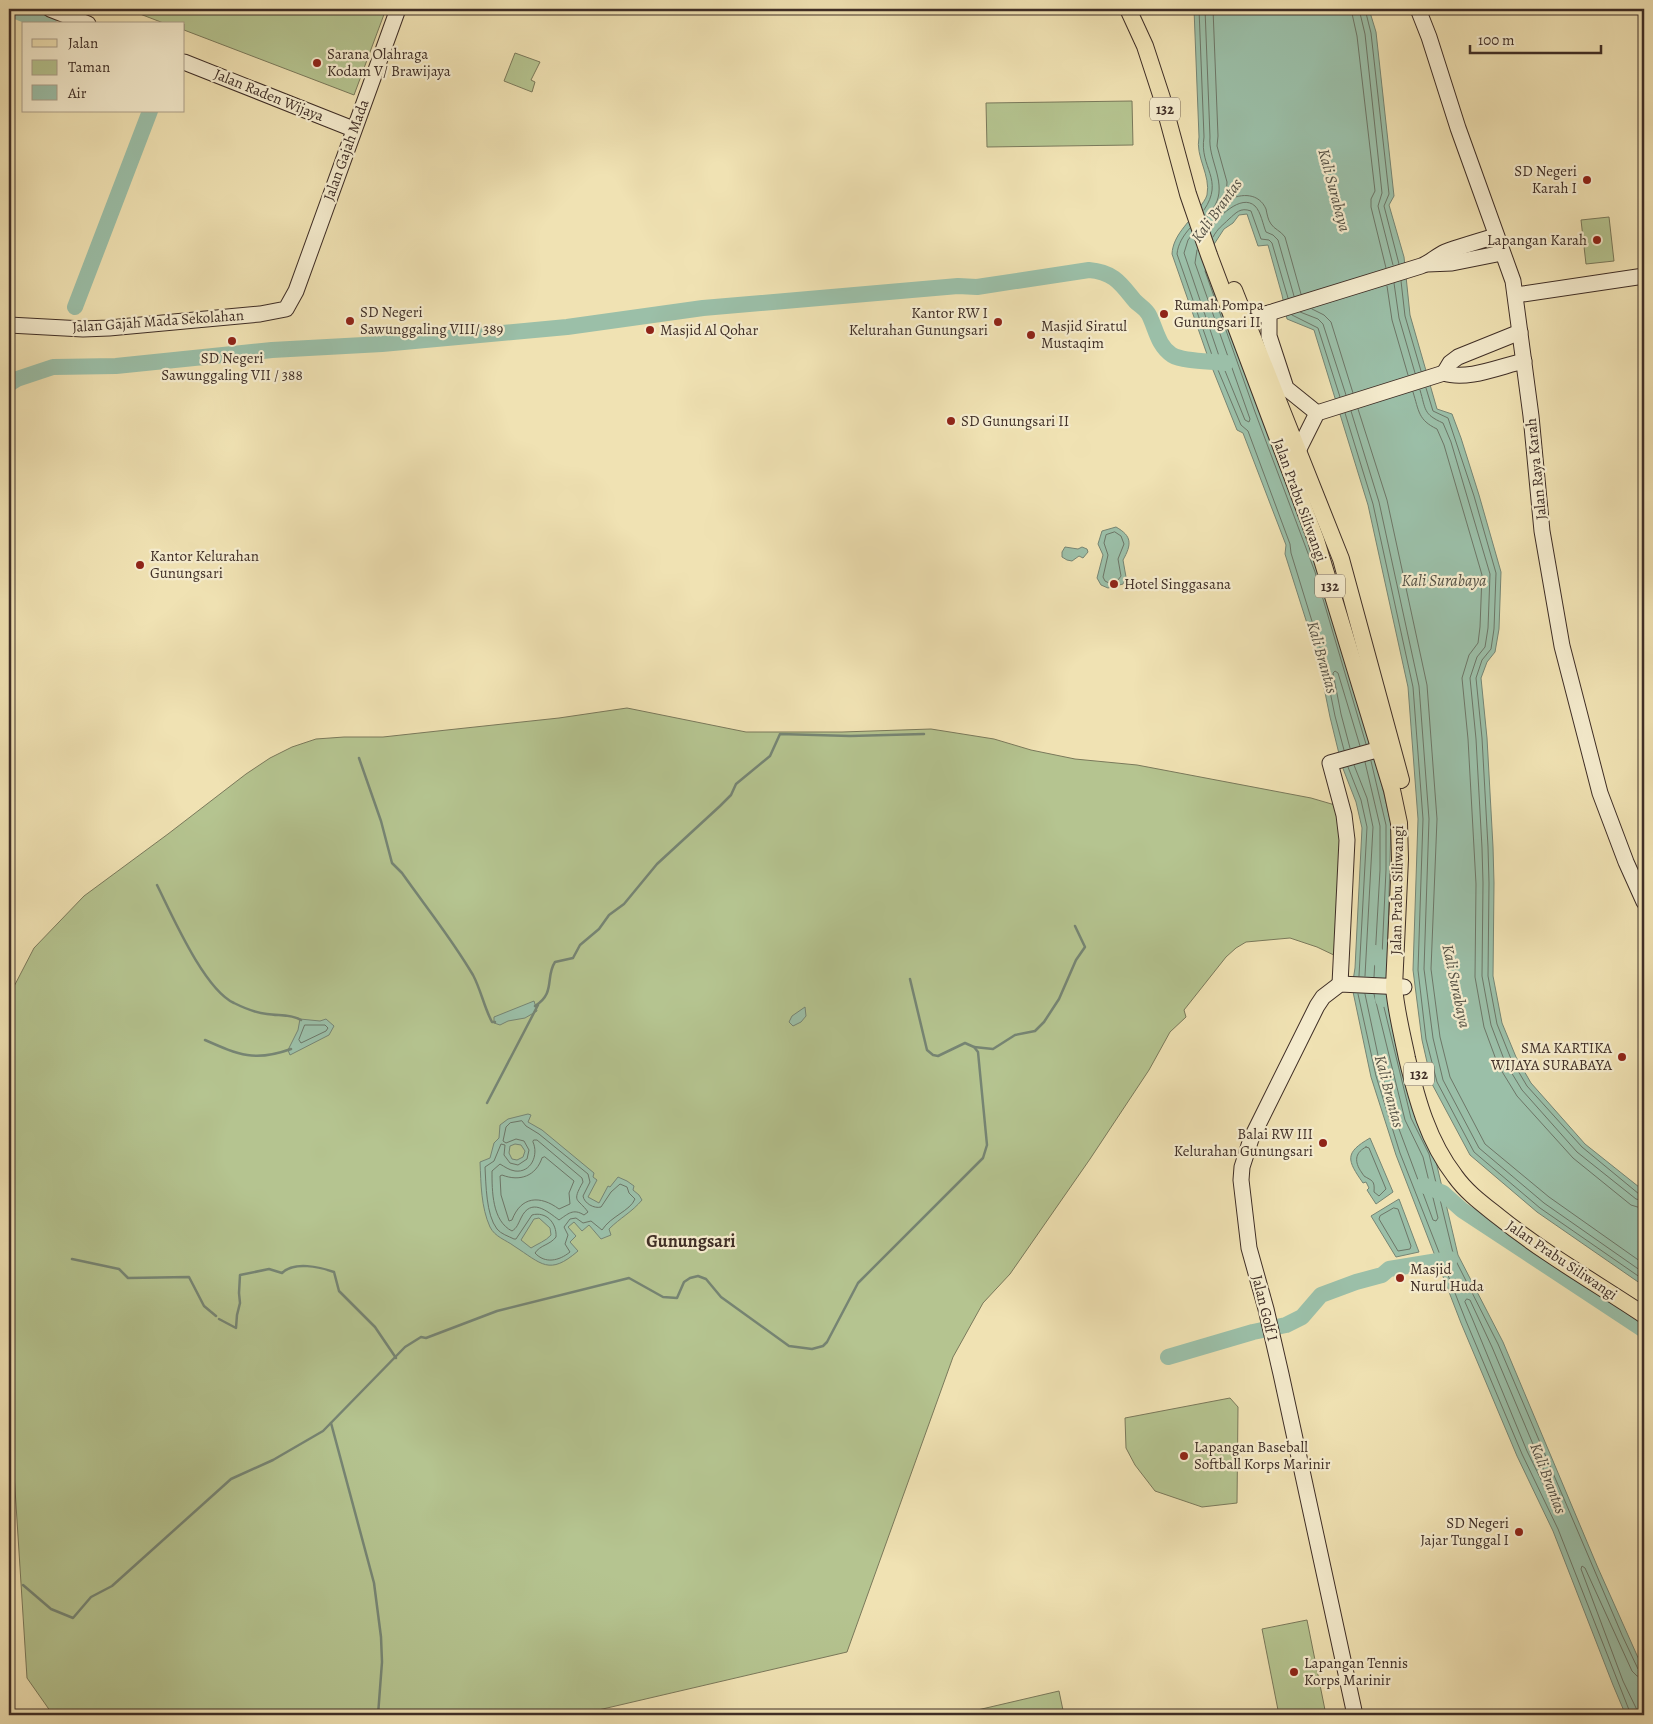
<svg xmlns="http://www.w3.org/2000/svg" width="1653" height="1724" viewBox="0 0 1653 1724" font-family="Alegreya,serif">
<rect width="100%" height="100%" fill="#f0e2b3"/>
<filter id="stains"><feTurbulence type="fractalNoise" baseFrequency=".004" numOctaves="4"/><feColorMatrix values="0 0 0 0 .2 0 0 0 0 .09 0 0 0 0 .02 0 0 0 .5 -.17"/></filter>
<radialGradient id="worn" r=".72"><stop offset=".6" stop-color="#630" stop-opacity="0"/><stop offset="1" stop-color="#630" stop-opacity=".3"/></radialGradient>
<g fill="#b5c490" stroke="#7a795b">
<path d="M 127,9 L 386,9 L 354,95 L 184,30 L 184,24 L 166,24 Z"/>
<path d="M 515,53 L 540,62 L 531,80 L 535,82 L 532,92 L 504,81 Z"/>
<path d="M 1132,101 L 1133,145 L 987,147 L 986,103 Z"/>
<path d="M 1609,217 L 1614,261 L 1586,264 L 1581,220 Z"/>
<path d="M 627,708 L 746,732 L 842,732 L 931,729 L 994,739 L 1031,750 L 1075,759 L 1137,765 L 1311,798 L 1335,805 L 1344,835 L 1338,957 L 1317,947 L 1290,938 L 1246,942 L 1236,948 L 1226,957 L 1184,1010 L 1186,1017 L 1170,1032 L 1149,1070 L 1090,1159 L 1010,1274 L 983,1303 L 953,1357 L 847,1652 L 577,1715 L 53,1715 L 27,1678 L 9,1394 L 9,996 L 34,948 L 84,896 L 168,834 L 246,774 L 270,758 L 292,747 L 316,739 L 344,737 L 383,737 L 447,730 L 559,718 Z"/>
<path d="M 1230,1398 L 1238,1407 L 1237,1503 L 1202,1507 L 1155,1491 L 1135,1465 L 1126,1448 L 1125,1418 Z"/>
<path d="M 1307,1620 L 1326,1715 L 1279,1715 L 1262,1629 Z"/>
<path d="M 1059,1691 L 1064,1715 L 956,1715 Z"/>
</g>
<g fill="#9bbfa8" stroke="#768574" fill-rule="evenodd">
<path d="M 1194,9 L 1369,9 L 1376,32 L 1394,196 L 1389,205 L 1404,257 L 1410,315 L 1437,409 L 1452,414 L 1461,438 L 1479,495 L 1501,572 L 1499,629 L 1495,652 L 1487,662 L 1481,678 L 1487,738 L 1493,847 L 1494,883 L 1493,976 L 1502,1023 L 1516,1057 L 1531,1083 L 1585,1144 L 1644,1191 L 1644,1286 L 1537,1212 L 1470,1155 L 1432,1084 L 1422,1040 L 1413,970 L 1418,819 L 1408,687 L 1368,505 L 1314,330 L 1287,319 L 1282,295 L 1268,245 L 1258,246 L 1247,214 L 1239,215 L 1233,223 L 1224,229 L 1207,255 L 1320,571 L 1375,755 L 1391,824 L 1387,968 L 1384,987 L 1394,1032 L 1434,1153 L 1458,1255 L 1503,1342 L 1598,1568 L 1644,1671 L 1644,1715 L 1628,1715 L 1624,1711 L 1613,1685 L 1553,1531 L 1517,1456 L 1461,1323 L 1396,1155 L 1371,1077 L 1352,987 L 1355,968 L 1362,828 L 1356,802 L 1342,766 L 1330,717 L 1318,658 L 1285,554 L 1286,545 L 1243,433 L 1237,430 L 1209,360 L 1172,254 C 1173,235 1189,223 1199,208 C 1202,204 1206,199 1207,195 C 1211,175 1195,157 1199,137 Z"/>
<path d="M 1116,527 C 1132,536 1132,544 1123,560 L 1126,577 L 1123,584 L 1108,588 L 1101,585 L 1097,578 L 1103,555 L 1098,544 L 1102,531 Z"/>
<path d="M 1065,547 L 1078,549 L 1082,547 L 1087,549 L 1088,552 L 1083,558 L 1079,556 L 1072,561 L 1067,560 L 1062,557 L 1062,552 Z"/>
<path d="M 534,1001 L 537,1011 L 525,1018 L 508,1021 L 500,1025 L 494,1023 L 494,1017 Z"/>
<path d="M 805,1007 L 806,1016 L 801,1022 L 793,1026 L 789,1022 L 792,1016 Z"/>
<path d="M 300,1019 L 320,1021 L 326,1019 L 334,1026 L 329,1035 L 290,1055 L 288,1050 L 298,1030 Z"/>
<path d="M 528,1114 L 531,1115 L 528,1122 L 542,1130 L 594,1173 L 593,1177 L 597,1180 L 588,1197 L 599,1203 L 608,1186 L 610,1187 L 618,1177 L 627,1181 L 634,1186 L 633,1190 L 639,1195 L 642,1200 C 632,1212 620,1218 609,1229 L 611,1235 L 601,1239 L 589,1225 L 582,1231 L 574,1222 L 568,1227 L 576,1236 L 570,1242 L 578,1251 C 549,1276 542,1264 514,1246 C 506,1240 495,1237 490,1227 C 481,1207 481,1184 480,1162 L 490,1158 L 494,1143 L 499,1138 L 500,1125 L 508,1119 ZM 515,1144 L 521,1145 L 525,1151 L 523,1157 L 517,1160 L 512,1159 L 509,1153 L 510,1146 ZM 539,1218 L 550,1228 L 551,1235 C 546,1241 537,1244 531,1248 L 521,1240 L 534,1219 Z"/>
<path d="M 1370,1138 L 1393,1192 L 1376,1204 L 1367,1190 L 1369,1188 L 1366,1182 L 1363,1183 C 1347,1160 1344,1153 1370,1138 Z"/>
<path d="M 1399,1199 L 1419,1252 L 1396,1257 L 1371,1216 Z"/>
</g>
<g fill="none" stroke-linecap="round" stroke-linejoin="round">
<g stroke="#6d7667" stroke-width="1">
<path d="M 1199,9 L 1204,137 C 1199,168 1225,179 1204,210"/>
<path d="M 1205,9 L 1210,137 C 1208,158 1225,180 1217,201 C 1215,207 1210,212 1206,218"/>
<path d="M 1213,9 L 1218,136 L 1217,146 L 1227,182 L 1226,198 L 1228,200 C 1242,193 1259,193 1266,209 C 1267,214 1268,220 1271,224 C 1274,229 1281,231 1285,237 L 1301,294"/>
<path d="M 1351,9 L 1357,36 L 1375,191 L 1371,199 L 1371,207 L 1386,268"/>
<path d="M 1359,9 L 1365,34 L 1382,193 L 1378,206 L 1393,265"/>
<path d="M 1365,9 L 1371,33 L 1389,194 L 1384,206 L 1399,264"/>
<path d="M 1190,228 C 1183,236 1178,244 1177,254 L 1213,358 L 1241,425 L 1248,431 L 1290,544 L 1291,553 L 1323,657 L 1335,716 L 1344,750"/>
<path d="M 1210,229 C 1217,218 1241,193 1255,206 C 1261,212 1263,225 1266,232 L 1273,235 L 1278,240 L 1294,296"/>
<path d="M 1192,235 L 1188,240 L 1184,253 L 1219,356 L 1245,420 L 1249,422 L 1250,419 L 1195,263 L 1197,250"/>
<path d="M 1213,237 C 1218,228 1222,226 1229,219 C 1236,213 1240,207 1251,211 L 1261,239 L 1269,240 L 1272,243 L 1288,298"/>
<path d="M 1205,271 L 1255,412 L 1315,572 L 1366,744"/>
<path d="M 1401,281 L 1405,316 L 1421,371"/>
<path d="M 1394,283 L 1399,318 L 1415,373"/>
<path d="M 1387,286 L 1392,320 L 1408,375"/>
<path d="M 1312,309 L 1324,315 L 1331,322 L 1353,393"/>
<path d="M 1300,312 L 1318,319 L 1323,324 L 1346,395"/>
<path d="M 1292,315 L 1318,328 L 1340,397"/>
<path d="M 1426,388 L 1433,411 L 1448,418 L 1474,496 L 1496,573 L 1494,629 L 1491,649 L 1482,660 L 1476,678 L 1482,738 L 1488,847 L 1489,883 L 1488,976 L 1497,1024 L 1511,1059 L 1527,1086 L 1582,1147 L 1639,1194 L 1644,1195"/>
<path d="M 1420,390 C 1426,410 1423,414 1443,423 L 1451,442 L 1490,574 L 1488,628 L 1485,647 L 1477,657 L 1470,678 L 1476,739 L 1482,848 L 1483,883 L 1482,976 L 1491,1025 L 1505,1062 L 1522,1090 L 1577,1152 L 1636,1199 L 1644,1201"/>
<path d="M 1413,392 C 1419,411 1418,420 1437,429 L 1444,445 L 1482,575 L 1480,627 L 1478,643 L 1469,655 L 1462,678 L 1468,739 L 1474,848 L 1476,884 L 1475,977 L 1484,1027 L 1498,1065 L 1517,1096 L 1573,1158 L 1631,1205 L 1644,1209"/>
<path d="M 1358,409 L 1387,500 L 1427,685 L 1437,819 L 1431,969 L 1440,1037 L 1450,1077 L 1485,1144 L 1549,1197 L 1644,1264"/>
<path d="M 1351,411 L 1379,502 L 1419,686 L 1429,819 L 1424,969 L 1433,1038 L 1443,1080 L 1479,1148 L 1544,1203 L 1644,1273"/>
<path d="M 1345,413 L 1373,504 L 1413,687 L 1423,819 L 1418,970 L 1426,1039 L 1437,1082 L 1474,1152 L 1540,1208 L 1644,1280"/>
<path d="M 1115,532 L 1121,536 L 1124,544 L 1118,559 L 1121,576 L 1118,580 L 1109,583 L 1105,581 L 1103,577 L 1108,555 L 1104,543 L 1106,535 Z"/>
<path d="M 1350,748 L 1341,714 L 1333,673 L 1335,671 L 1338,673 L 1360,746"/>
<path d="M 1371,761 L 1386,825 L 1386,870 L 1381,977"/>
<path d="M 1365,762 L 1380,826 L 1380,870 L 1374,977"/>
<path d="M 1354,765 L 1367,798 L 1373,827 L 1365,976"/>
<path d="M 1348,767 L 1361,800 L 1367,827 L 1359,976"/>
<path d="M 1358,994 L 1376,1076 L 1400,1153 L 1466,1321 L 1522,1454 L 1558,1529 L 1631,1715"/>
<path d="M 1365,994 L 1382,1074 L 1393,1113 L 1433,1220 L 1436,1221 L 1438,1218 L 1423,1157 L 1405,1120 L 1374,994"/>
<path d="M 1381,995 L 1411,1118 L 1429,1154 L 1454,1257 L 1498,1344 L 1622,1635 L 1638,1669 L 1644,1671"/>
<path d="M 305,1025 L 325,1025 L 328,1028 L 326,1031 L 301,1043 L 299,1040 Z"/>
<path d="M 522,1121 L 526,1126 L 539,1134 L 588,1174 L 590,1182 L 583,1196 C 584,1203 594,1209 601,1207 L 611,1192 L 620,1184 L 627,1187 L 629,1193 L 635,1199 C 630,1211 611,1216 602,1230 L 591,1221 L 583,1223 L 576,1218 L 570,1219 L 564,1227 L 568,1235 L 565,1244 L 570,1252 C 559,1261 545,1264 535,1253 C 540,1245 550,1245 556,1237 C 557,1223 546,1211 532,1215 L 516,1239 L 514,1239 C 508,1236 501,1234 497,1229 C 486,1215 486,1184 485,1167 L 494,1161 L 501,1144 L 505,1145 L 504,1155 L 510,1163 L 518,1165 L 527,1159 L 529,1150 L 524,1141 L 516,1139 L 506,1143 L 503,1141 L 506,1127 L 510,1123 Z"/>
<path d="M 534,1140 L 537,1140 L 582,1178 L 583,1182 C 571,1203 578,1198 588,1212 L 584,1215 C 573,1208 568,1214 559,1220 C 547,1211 531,1197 521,1218 C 518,1224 517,1228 512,1231 C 492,1221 492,1191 492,1171 L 500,1164 C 505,1167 509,1170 515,1171 C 531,1173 539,1155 533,1142 Z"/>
<path d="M 1366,1147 L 1369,1148 L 1386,1189 L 1379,1196 L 1374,1192 C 1375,1180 1372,1181 1364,1176 C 1364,1176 1360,1170 1360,1170 C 1354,1160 1356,1152 1366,1147 Z"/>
<path d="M 545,1157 L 574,1181 L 569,1193 L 570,1204 L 559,1209 C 540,1195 521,1196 512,1220 L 509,1221 L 501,1195 L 500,1176 L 502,1175 C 520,1182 536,1176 542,1158 Z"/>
<path d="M 1394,1208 L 1398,1209 L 1411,1246 L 1410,1249 L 1398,1251 L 1379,1219 L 1380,1216 Z"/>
<path d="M 1467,1299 L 1470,1300 L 1492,1347 L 1559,1506 L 1558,1509 L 1555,1508 L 1527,1451 L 1472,1318 L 1465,1302 Z"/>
<path d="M 1638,1715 L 1637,1710 L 1623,1681 L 1581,1569 L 1582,1566 L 1585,1568 L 1632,1671 L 1637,1676 L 1644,1678"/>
</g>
<g stroke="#768574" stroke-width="2.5">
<path d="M 359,758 L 381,821 L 392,863 L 402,873 C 426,907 452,939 473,975 C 481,990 484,1007 492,1022 L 495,1022"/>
<path d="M 157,885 C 172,915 204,989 234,1003 C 244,1008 257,1013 267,1014 C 279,1016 291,1014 301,1020"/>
<path d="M 535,1006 C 556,993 545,977 555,962 L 573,958 L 580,945 L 599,929 L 609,915 L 624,904 L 657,864 L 720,806 L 731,795 L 736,784 L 770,756 L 780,734 L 850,736 L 924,734"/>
<path d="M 205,1040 C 239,1055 255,1062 291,1049"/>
<path d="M 974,1047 L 993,1049 L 1015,1035 L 1035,1031 L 1044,1022 L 1059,999 L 1076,960 L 1085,947 L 1075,926"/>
<path d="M 487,1103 L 538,1005"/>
<path d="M 72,1259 L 119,1269 L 128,1278 L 189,1277 L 204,1306 L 216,1316"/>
<path d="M 219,1319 L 236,1328 L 237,1315 L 240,1303 L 239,1293 L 240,1275 L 269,1269 L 282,1273 C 294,1261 320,1267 334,1272 L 339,1291 L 375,1327 L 396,1358"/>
<path d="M 331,1423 L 374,1583 L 381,1637 L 382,1662 L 378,1715"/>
<path d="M 23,1585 L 51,1609 L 73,1618 L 91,1597 L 112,1586 L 231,1479 L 273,1460 L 323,1431 L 405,1347 L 421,1337 L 426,1338 L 497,1311 L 629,1278 L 663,1297 L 677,1298 L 684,1282 L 690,1278 L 698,1276 L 706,1279 L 721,1297 L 789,1346 L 812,1349 L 823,1346 L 827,1342 L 858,1283 L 983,1158 L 987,1145 L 978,1052 L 974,1047 L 965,1043 L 938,1056 L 933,1055 L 927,1050 L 910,979"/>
</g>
<g stroke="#9bbfa8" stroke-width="16">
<path d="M 11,9 L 49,24"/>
<path d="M 75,307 L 150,111"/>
<path d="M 9,384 L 17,379 L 53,367 L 116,366 L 272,350 L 382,344 L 567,327 L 703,308 L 958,286 L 977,287 L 1089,270 C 1114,272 1121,284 1135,301 C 1140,306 1146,309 1149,315 C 1156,329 1158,346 1172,355 C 1184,362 1211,361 1226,363"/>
<path d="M 1375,953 L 1387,968 L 1383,999"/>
<path d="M 1423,1185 L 1443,1193 L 1462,1210 L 1644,1330"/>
<path d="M 1168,1357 L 1253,1332 L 1286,1325 L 1302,1317 L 1321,1295 L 1356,1282 L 1382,1275 L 1389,1269 L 1450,1259"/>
</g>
<g stroke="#3f2e26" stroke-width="17">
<g id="secondary">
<path d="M 50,9 L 88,24"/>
<path d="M 1418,9 L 1429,37 L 1458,128 L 1513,281 L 1531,416 L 1542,531 L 1562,646 L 1600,793 L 1626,862 L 1644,902"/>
<path d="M 184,62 L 353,129"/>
<path d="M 1427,264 L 1452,263 L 1502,253"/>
<path d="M 1516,295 L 1644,276"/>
<path d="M 1269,313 L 1269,336 L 1286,388 L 1317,413"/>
<path d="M 1244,314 L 1259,315 L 1269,313 L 1421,266 C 1430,263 1436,256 1445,252 C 1462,246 1479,241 1496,236"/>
<path d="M 9,325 L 83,329 L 109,328 L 260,314 L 286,309 L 296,291 L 398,9"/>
<path d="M 1444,373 L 1450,363 L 1458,357 L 1520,332"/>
<path d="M 1298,451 L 1317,413 L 1444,373 C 1467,381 1501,366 1524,361"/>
<path d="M 1340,984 L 1347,840 L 1344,815 L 1330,763 L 1391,746"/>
<path d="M 1355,1715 L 1281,1374 L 1266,1309 L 1249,1248 L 1241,1180 L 1242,1167 L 1251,1139 L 1317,1006 L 1323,997 L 1340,984 L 1404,987"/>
</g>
</g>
<g stroke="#3f2e26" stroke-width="18">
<g id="primary">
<path d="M 1128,9 L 1145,46 L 1162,98 L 1188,194 L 1209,255 L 1316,540 L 1392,790 L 1399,823 L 1400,859 L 1394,987 C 1396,1011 1402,1034 1407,1058 C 1417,1100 1428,1141 1455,1176 C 1467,1193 1484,1205 1499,1217 C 1545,1254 1596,1283 1644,1315"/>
<path d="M 1234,290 L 1341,559 L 1401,780"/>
</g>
</g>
<use href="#secondary" stroke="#f5ecce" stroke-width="15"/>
<use href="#primary" stroke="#f0e2b3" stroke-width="16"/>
</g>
<g fill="#8f2418" stroke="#f5ecce" stroke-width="2">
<circle cx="317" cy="63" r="5"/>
<circle cx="1587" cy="180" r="5"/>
<circle cx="1597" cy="240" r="5"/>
<circle cx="1164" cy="314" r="5"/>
<circle cx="350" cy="321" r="5"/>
<circle cx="998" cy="322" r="5"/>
<circle cx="650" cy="330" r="5"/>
<circle cx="1031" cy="335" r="5"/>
<circle cx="232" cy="341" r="5"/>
<circle cx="951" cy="421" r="5"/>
<circle cx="140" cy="565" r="5"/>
<circle cx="1114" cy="584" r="5"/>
<circle cx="1622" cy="1057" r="5"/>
<circle cx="1323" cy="1143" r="5"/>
<circle cx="1400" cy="1278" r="5"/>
<circle cx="1184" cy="1456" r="5"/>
<circle cx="1519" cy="1532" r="5"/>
<circle cx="1294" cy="1672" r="5"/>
</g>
<g text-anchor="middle" stroke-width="4.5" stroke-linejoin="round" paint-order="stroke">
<g fill="#f5ecce" stroke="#766758" stroke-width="1">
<rect x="1150" y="97.5" width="30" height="23" rx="4"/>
<rect x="1315" y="574.5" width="30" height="23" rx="4"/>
<rect x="1404" y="1062.5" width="30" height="23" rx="4"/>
</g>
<g font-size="14" font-weight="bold" fill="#3f2e26">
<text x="1165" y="114">132</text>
<text x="1330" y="591">132</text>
<text x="1419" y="1079">132</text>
</g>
<g font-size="15" fill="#3f2e26" stroke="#f5ecce" text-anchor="start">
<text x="327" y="59">Sarana Olahraga<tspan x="327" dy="17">Kodam V/ Brawijaya</tspan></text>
<text x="1577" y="176" text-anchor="end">SD Negeri<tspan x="1577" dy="17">Karah I</tspan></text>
<text x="1587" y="245" text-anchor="end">Lapangan Karah</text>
<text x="1174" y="310">Rumah Pompa<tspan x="1174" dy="17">Gunungsari II</tspan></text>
<text x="360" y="317">SD Negeri<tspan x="360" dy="17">Sawunggaling VIII/ 389</tspan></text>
<text x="988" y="318" text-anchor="end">Kantor RW I<tspan x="988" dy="17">Kelurahan Gunungsari</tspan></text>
<text x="1041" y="331">Masjid Siratul<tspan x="1041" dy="17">Mustaqim</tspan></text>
<text x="660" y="335">Masjid Al Qohar</text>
<text x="232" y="363" text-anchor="middle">SD Negeri<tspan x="232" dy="17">Sawunggaling VII / 388</tspan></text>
<text x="961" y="426">SD Gunungsari II</text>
<text x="150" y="561">Kantor Kelurahan<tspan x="150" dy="17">Gunungsari</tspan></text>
<text x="1124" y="589">Hotel Singgasana</text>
<text x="1612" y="1053" text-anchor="end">SMA KARTIKA<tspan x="1612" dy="17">WIJAYA SURABAYA</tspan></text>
<text x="1313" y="1139" text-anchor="end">Balai RW III<tspan x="1313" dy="17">Kelurahan Gunungsari</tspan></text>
<text x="1410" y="1274">Masjid<tspan x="1410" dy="17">Nurul Huda</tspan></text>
<text x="1194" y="1452">Lapangan Baseball<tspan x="1194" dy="17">Softball Korps Marinir</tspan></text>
<text x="1509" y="1528" text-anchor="end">SD Negeri<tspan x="1509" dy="17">Jajar Tunggal I</tspan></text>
<text x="1304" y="1668">Lapangan Tennis<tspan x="1304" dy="17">Korps Marinir</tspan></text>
</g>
<g font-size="15" fill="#3f2e26" stroke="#f5ecce">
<text transform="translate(269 95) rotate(22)" y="5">Jalan Raden Wijaya</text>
<text transform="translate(346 150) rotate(-70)" y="5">Jalan Gajah Mada</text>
<text transform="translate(158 321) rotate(-4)" y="5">Jalan Gajah Mada Sekolahan</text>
<text transform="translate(1536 469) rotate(-96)" y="5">Jalan Raya Karah</text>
<text transform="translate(1300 500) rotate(70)" y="5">Jalan Prabu Siliwangi</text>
<text transform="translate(1397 890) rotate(-89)" y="5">Jalan Prabu Siliwangi</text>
<text transform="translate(1562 1260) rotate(34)" y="5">Jalan Prabu Siliwangi</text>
<text transform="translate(1265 1308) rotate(76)" y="5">Jalan Golf I</text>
</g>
<g font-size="16" font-style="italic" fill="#565246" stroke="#f5ecce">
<text transform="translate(1335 190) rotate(75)" y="6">Kali Surabaya</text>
<text transform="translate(1216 210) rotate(-54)" y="6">Kali Brantas</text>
<text x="1444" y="586">Kali Surabaya</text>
<text transform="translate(1323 657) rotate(74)" y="6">Kali Brantas</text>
<text transform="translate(1457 986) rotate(78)" y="6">Kali Surabaya</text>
<text transform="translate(1390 1091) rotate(75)" y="6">Kali Brantas</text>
<text transform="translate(1549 1478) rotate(69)" y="6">Kali Brantas</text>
</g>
<g font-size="18" font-weight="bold" fill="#3f2e26" stroke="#f5ecce">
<text x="691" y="1247">Gunungsari</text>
</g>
</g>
<rect width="1653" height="1724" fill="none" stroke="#f0e2b3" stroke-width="30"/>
<rect x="10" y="10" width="1633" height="1704" fill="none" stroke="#3f2e26" stroke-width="2.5"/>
<rect x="15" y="15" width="1623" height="1694" fill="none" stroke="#3f2e26"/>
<rect x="22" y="22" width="162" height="90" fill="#f5ecce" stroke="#aca08b"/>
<rect x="32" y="39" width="25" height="8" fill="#f0e2b3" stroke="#aca08b"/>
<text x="68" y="48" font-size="15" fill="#3f2e26">Jalan</text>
<rect x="32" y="60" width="25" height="15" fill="#b5c490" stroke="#aca08b"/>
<text x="68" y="72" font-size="15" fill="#3f2e26">Taman</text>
<rect x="32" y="85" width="25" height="15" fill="#9bbfa8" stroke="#aca08b"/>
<text x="68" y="98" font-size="15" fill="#3f2e26">Air</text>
<path d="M1470 45v8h131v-8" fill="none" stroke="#3f2e26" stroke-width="2.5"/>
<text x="1478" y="45" font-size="15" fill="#3f2e26" stroke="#f5ecce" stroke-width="4" paint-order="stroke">100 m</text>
<rect width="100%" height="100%" filter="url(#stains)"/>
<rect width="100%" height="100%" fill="url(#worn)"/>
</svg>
